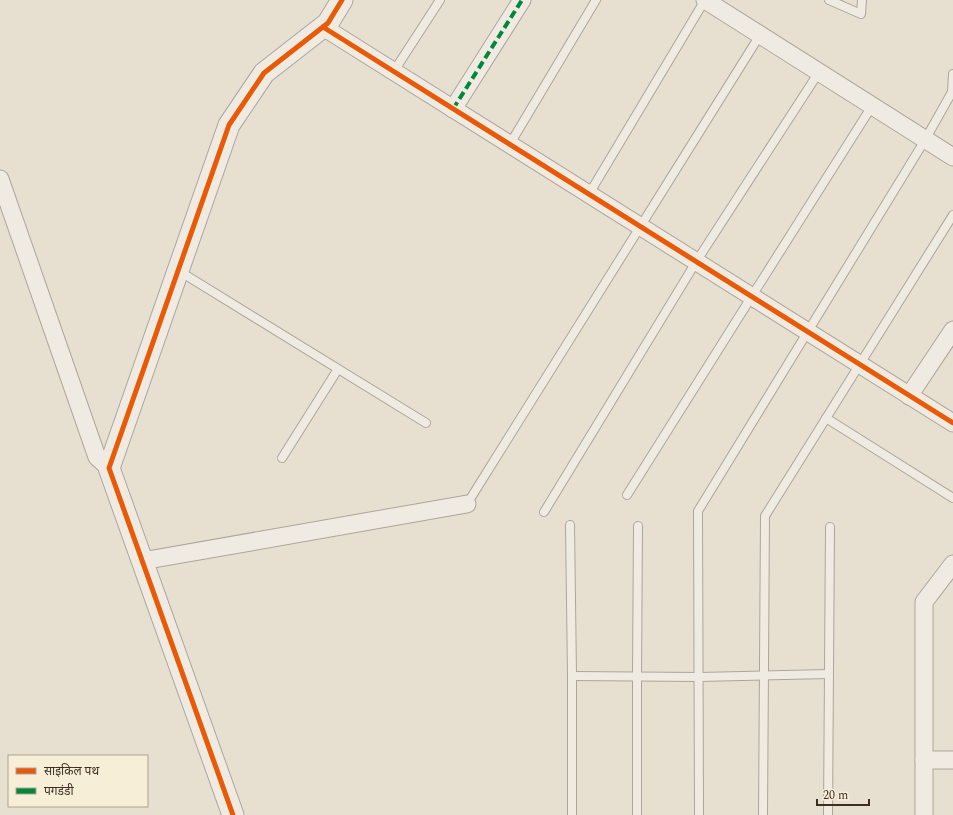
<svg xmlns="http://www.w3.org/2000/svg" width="953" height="815" viewBox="0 0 953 815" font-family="Spectral,'Noto Sans Devanagari',serif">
<rect width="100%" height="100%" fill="#e7e0d1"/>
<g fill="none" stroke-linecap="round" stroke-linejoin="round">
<g stroke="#ada599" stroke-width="10">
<g id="service">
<path d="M 829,0 L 861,14 L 862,0"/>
<path d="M 394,71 L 440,0"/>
<path d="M 510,144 L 596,0"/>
<path d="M 589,194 L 705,0"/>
<path d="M 179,271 L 426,423"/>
<path d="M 826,418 L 953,498"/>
<path d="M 282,458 L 338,369"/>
<path d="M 627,495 L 752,296 L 872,106"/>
<path d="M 467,504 L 760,35"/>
<path d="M 544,512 L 696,262 L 819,72"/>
<path d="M 570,525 L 572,676 L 572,815"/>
<path d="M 572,676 L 699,677 L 829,674"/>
<path d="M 637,815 L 637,676 L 638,526"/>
<path d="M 699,815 L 698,511 L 925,140 L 952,92 L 953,74"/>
<path d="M 763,815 L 765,516 L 953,215"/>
<path d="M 828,815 L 830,527"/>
</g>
</g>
<g stroke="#ada599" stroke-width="19">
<g id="minor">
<path d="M 705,0 L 953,157"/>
<path d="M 323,27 L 953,423"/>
<path d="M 453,109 L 522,0"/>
<path d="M 0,179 L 97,457 L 109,468"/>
<path d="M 909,396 L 953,330"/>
<path d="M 142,561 L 467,504"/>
<path d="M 924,760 L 953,760"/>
<path d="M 924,815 L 924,602 L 953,564"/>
</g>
</g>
<g stroke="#ada599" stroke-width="23">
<path id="tertiary" d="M 233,815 L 109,468 L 229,125 L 264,73 L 328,23 L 342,0"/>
</g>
<use href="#service" stroke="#efebe3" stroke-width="8"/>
<use href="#minor" stroke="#efebe3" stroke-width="17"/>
<use href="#tertiary" stroke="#efebe3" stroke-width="21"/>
<path stroke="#00873e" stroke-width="4" stroke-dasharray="8 4" stroke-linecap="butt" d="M 453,109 L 522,0"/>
<g stroke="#f7eed8" stroke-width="8">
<g id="cycleway">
<path d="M 323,27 L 953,423"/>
<path d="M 233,815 L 109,468 L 229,125 L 264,73 L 328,23 L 342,0"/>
</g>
</g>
<use href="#cycleway" stroke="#e8590c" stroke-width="5"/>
</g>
<rect x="8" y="755" width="140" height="52" fill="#f7eed8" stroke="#ada18e"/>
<rect x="16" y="768" width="20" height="6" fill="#e8590c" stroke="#ada18e"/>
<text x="44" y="775" font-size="12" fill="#3d2e20">साइकिल पथ</text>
<rect x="16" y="788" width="20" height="6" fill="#00873e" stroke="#ada18e"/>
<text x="44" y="795" font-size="12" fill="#3d2e20">पगडंडी</text>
<path d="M817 799v6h52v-6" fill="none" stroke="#3d2e20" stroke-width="2"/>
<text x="823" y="799" font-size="12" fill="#3d2e20" stroke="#f7eed8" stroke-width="3" paint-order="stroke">20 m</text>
</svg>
